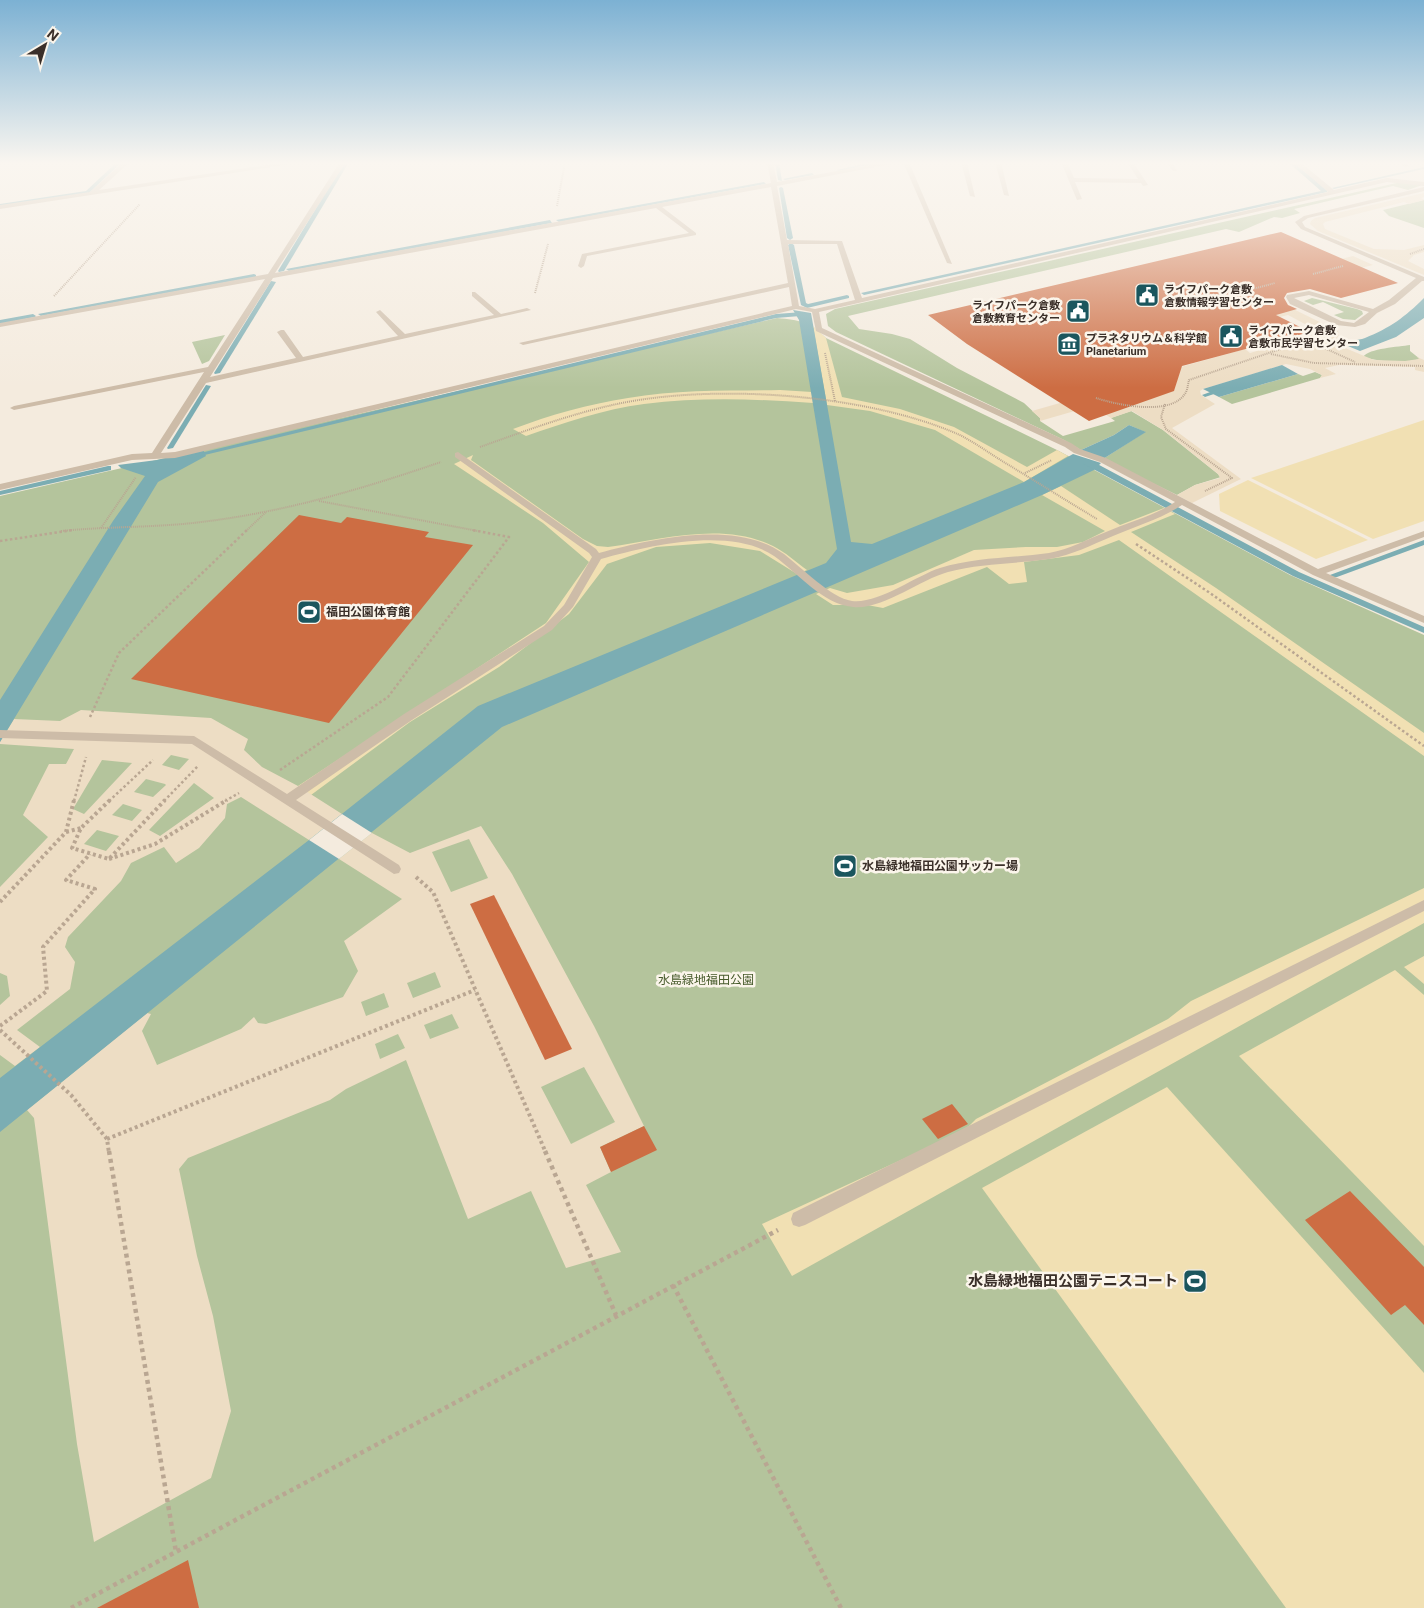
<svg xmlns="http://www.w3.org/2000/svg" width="1424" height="1608" viewBox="0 0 1424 1608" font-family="Roboto,'Noto Sans JP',sans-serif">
<rect width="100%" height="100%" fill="#f4ebde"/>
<g fill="#b4c49c">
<path d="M 1401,182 L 1422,185 L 1408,190 L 1393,186 L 1294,209 L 1300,213 L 1282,218 L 1274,217 L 1239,232 L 1226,229 L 848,316 L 859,329 L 892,334 L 910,339 L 957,368 L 1024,403 L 1040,418 L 1040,421 L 1063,436 L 1115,421 L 1111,418 L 1131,411 L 1163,430 L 1218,474 L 1221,477 L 1195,485 L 1177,495 L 1103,459 L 1145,432 L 1129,425 L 1114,435 L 1081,450 L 1064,440 L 836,332 L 828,326 L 826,314 L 835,309 Z"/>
<path d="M 1424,200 L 1424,228 L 1389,216 L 1383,210 Z"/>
<path d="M 1312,298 L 1357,309 L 1362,311 L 1363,314 L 1355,320 L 1343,319 L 1334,315 L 1344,312 L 1323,302 L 1313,305 L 1304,301 Z"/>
<path d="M 777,318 C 800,320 809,322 826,338 L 1057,450 L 1290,575 L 1424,635 L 1424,1608 L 0,1608 L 0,496 Z"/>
<path d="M 225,335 L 209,361 L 202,364 L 192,342 Z"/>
<path d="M 1410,345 L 1410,351 L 1420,359 C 1402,364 1381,362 1363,357 C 1369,348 1399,347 1410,345 Z"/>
<path d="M 1315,372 L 1322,375 L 1320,378 L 1232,404 L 1219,397 L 1298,374 L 1303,376 Z"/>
</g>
<g fill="#f1e0b3">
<path d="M 813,326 L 826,338 L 842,397 L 900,409 L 954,427 L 1027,467 L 1057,450 L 1068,456 L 1024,482 L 935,430 L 870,411 L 827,405 Z"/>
<path d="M 780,390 L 812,392 L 813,403 C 757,399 700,397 644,404 C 604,409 564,423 526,436 L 513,429 C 550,415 589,404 628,398 C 678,389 730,391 780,390 Z"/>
<path d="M 1424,420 L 1424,521 L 1373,539 L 1251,478 Z"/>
<path d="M 473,455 L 471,460 L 474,462 L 583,539 L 597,546 L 608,547 C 661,540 722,521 773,546 C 785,552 796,562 807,570 L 797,574 L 760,551 L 710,543 L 656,547 L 607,564 L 569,614 L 499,667 L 410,722 L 311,795 L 298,786 L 546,623 L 589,562 L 543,523 L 454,464 Z"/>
<path d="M 1248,480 L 1368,540 L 1316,559 L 1220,511 L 1219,494 Z"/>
<path d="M 1061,486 L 1120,525 L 1164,508 L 1175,514 L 1131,532 L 1216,588 L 1424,733 L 1424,756 L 1119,540 L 1079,555 L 1024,562 L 1027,582 L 1009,584 L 987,567 L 883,608 L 867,605 L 833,605 L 816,594 L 830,588 L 847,593 L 893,585 L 974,550 L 1026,547 L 1057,547 L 1083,542 L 1105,531 L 1042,495 Z"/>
<path d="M 1424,888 L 1424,923 L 792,1276 L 762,1224 L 940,1142 L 969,1126 L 976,1119 L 1168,1019 L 1191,1001 Z"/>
<path d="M 1424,956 L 1424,984 L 1404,967 Z"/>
<path d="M 1395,970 L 1424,995 L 1424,1246 L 1239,1056 Z"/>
<path d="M 1167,1087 L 1424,1373 L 1424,1608 L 1286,1608 L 982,1188 Z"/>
</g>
<g fill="#edddc4" fill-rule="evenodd">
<path d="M 1424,193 L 1424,197 L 1421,198 L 1424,200 L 1409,204 L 1404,202 L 1325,222 L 1323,224 L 1325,229 L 1374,249 L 1404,250 L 1424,245 L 1424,252 L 1414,255 L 1408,261 L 1424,269 L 1424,275 L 1318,231 L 1310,224 L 1311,221 L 1315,218 Z"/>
<path d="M 1353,256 L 1373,265 L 1299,283 L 1277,301 L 1338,331 L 1339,335 L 1333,343 L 1374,360 L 1405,361 L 1419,359 L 1417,357 L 1424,360 L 1424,372 L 1415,370 L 1415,367 L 1339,365 L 1325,368 L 1336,374 L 1320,378 L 1322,375 L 1310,369 L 1286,364 L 1203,389 L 1200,391 L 1201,395 L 1215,404 L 1172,428 L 1241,479 L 1192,503 L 1177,495 L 1195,485 L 1220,478 L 1218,474 L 1163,430 L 1132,411 L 1111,418 L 1092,406 L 1040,421 L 1040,418 L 1032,411 L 1102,391 L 1174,391 L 1177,381 L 1170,370 L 1245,349 L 1250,353 L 1320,332 L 1288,315 L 1280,317 L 1269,312 L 1287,273 Z"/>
<path d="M 81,710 L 211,718 L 248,739 L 244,750 L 262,767 L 298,786 L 342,814 L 309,840 L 241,797 L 227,804 L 225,818 L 199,848 L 176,863 L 164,847 L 131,863 L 121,881 L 68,937 L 65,947 L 75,962 L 70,989 L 17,1030 L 40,1047 L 15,1066 L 0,1055 L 0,1005 L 10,996 L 7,976 L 0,973 L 0,887 L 48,837 L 23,815 L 49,764 L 66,764 L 74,749 L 0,744 L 0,742 L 14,719 L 60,721 ZM 171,755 L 189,759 L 179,770 L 162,765 ZM 102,760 L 132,763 L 84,814 L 73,809 ZM 146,779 L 165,784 L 166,785 L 153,797 L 134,792 ZM 194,783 L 214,798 L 160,836 L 149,830 ZM 123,804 L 142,810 L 132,821 L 112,815 ZM 97,830 L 119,836 L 106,851 L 84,844 Z"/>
<path d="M 481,826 L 512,874 L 594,1026 L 644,1126 L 600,1147 L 611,1172 L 586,1185 L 621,1252 L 566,1268 L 531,1191 L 468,1219 L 406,1060 L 346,1089 L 330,1100 L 188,1158 L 179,1169 L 197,1256 L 213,1316 L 231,1411 L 211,1478 L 94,1542 L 77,1444 L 34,1118 L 27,1110 L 147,1013 L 151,1014 L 142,1031 L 157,1065 L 241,1029 L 254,1017 L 258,1023 L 266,1024 L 343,997 L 358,971 L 344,941 L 402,899 L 339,859 L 372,833 L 410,853 ZM 469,839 L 488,878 L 451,892 L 432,852 ZM 435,972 L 441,987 L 413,998 L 407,983 ZM 384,993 L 389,1007 L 366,1016 L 361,1002 ZM 452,1014 L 459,1028 L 430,1039 L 424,1025 ZM 398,1034 L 405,1048 L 380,1059 L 375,1044 ZM 584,1067 L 615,1122 L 571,1144 L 541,1087 Z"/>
</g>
<g fill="#7badb3">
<path d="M 1424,298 L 1424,318 L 1396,337 L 1360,351 L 1343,344 C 1350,339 1357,341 1365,338 C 1390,328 1405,317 1424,298 Z"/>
<path d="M 793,310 L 811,313 L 851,542 L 872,544 L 1024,482 L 1073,454 L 1101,463 L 1094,470 L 1042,495 L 502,727 L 0,1132 L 0,1078 L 309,840 L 478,706 L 826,563 L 837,549 L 799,320 Z"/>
<path d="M 1282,365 L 1298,374 L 1219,397 L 1203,389 Z"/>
<path d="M 1129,425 L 1146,432 L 1103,459 L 1081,450 L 1114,435 Z"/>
<path d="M 203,449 L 206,456 L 158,482 L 0,742 L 0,700 L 113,521 L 145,476 L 121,468 L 118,465 L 157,460 Z"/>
</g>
<path fill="#f4ebde" d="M 342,814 L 372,833 L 339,859 L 309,840 Z"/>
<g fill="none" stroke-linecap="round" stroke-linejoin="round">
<g fill="#7badb3" fill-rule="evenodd">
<path d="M 117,162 L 122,162 L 89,193 L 0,206 L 0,204 L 86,191 Z"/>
<path d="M 344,162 L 349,162 L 284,271 L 279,272 L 278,271 Z"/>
<path d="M 775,162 L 779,162 L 782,181 L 778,180 Z"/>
<path d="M 872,162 L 883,162 L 839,171 L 837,170 Z"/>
<path d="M 1288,162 L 1293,162 L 1327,190 L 1327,192 L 864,295 L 861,293 L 1321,191 Z"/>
<path d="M 1424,167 L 1424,169 L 1334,189 L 1332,188 Z"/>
<path d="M 812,173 L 814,175 L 785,180 L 783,179 Z"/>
<path d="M 764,182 L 766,184 L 559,222 L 556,220 Z"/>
<path d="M 781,187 L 783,188 L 793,238 L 790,240 L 787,238 L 779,188 Z"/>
<path d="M 550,220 L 552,223 L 289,271 L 286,269 Z"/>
<path d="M 791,243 L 794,245 L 806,303 L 808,304 L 847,295 L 849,296 L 849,298 L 807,308 L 801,305 L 788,245 Z"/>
<path d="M 254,274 L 256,275 L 256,277 L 41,316 L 38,314 Z"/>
<path d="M 271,281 L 276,282 L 220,373 L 215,374 L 214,373 Z"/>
<path d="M 803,312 L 806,314 L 806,320 L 802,320 L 800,316 L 776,318 L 192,458 L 188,456 L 776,314 Z"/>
<path d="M 33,314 L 36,316 L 35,317 L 0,324 L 0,320 Z"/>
<path d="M 206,385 L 211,386 L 173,448 L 168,449 L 167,448 Z"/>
<path d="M 1224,387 L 1226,388 L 1226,390 L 1205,397 L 1202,395 Z"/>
<path d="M 1082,459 L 1088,459 L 1299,572 L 1424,627 L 1424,633 L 1293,576 L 1082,463 Z"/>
<path d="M 108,466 L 111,466 L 111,470 L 0,495 L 0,491 Z"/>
<path d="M 1424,540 L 1424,545 L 1337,577 L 1331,577 L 1330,575 Z"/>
</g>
</g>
<g fill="#cd6d43">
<path d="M 1281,232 L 1398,283 L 1341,298 L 1310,289 L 1287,293 L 1284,298 L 1288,305 L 1297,309 L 1276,315 L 1310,332 L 1182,366 L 1174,391 L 1089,421 L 967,344 L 928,315 Z"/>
<path d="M 299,515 L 341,523 L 347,517 L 429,532 L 425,537 L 473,545 L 329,723 L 131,679 Z"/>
<path d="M 494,895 L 572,1049 L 545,1060 L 470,904 Z"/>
<path d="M 952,1104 L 968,1124 L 938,1139 L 922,1119 Z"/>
<path d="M 644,1126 L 657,1150 L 611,1172 L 600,1147 Z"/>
<path d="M 1350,1191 L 1424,1267 L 1424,1325 L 1405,1305 L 1391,1315 L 1305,1220 Z"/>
<path d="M 188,1560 L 199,1608 L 97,1608 Z"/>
</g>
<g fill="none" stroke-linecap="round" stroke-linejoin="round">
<g stroke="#b9a692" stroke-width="2" stroke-dasharray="1 1" stroke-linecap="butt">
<path d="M 557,206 L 565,162"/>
<path d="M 1410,254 L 1424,249"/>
<path d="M 1313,274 L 1343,266"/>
<path d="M 535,293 L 548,244"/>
<path d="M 54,296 L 140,204"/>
<path d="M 1272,305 L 1245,291 L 1275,283"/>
<path d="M 1309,341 L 1355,362"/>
<path d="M 825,353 L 835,401"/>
<path d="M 1271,354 L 1314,363 L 1424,366"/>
<path d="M 1096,398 C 1117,405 1173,417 1186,392 C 1188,388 1188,383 1189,380 L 1319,336"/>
<path d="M 1165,404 L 1161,417 L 1166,429 L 1232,478 L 1205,491"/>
<path d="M 480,447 C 525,431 570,414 617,404 C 715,383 870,394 962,436 C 977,444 992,455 1007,464 C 1037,482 1067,501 1097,519"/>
<path d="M 1025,473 L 1052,460"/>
<path d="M 319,501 L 478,531"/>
<path d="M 101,528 L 136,477"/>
<path d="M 61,531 C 110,526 160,528 209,521 C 288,511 365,488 441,462"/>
<path d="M 246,531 L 266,512"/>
</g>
<g stroke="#b9a692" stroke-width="2.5" stroke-dasharray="2.5 2.5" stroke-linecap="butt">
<path d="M 0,541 L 73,530"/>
<path d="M 1136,544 L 1210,593 L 1424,746"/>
<path d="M 90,717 L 119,653 L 247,530"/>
<path d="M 280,770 L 388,697 L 509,537 L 472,530"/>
<path d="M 74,801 L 86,757"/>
<path d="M 109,801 L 153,760"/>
<path d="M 164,801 L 198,766"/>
<path d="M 225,801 L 239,793"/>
</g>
<g stroke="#b9a692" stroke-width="4" stroke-dasharray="3 3" stroke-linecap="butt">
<path d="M 110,800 L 81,828 L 72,848 L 109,859 L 165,800"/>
<path d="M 66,832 L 81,828"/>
<path d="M 109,859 L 155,844 L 227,800"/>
<path d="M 416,877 L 433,892 L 546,1153"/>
<path d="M 0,902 L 66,832 L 74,800"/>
<path d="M 0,1026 L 47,991 L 43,947 L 95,889 L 66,880 L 90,854"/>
<path d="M 0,1030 L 71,1095 L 107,1139 L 109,1153"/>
<path d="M 107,1139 L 475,990"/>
</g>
<g stroke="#b9a692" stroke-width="4.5" stroke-dasharray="4 4" stroke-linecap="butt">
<path d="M 109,1151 L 176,1552"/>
<path d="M 545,1151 L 616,1315"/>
<path d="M 673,1285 L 841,1608"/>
<path d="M 71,1608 L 778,1230"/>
</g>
<path fill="#cdbca8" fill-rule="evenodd" d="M 1424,187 L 1424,191 L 1308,218 L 1302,222 L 1305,227 L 1424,277 L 1424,281 L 1422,281 L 1395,304 L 1377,313 L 1365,324 L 1355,327 L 1336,325 L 1290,304 L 1286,297 L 1287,295 L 1309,291 L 1373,309 L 1389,300 L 1416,278 L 1301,229 L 1295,222 L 1304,216 ZM 1309,295 L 1369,312 L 1354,323 L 1341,321 L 1294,298 Z"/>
<g fill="#cdbca8" fill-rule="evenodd">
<path d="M 123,162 L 130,162 L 99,190 L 287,162 L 304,162 L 0,209 L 0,205 L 90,192 Z"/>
<path d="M 340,162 L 346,162 L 275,273 L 771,183 L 767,162 L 773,162 L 777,182 L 886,162 L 901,162 L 777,186 L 787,240 L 842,241 L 862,298 L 1328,192 L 1293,162 L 1300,162 L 1334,190 L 1387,178 L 1424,182 L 1424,186 L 1387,182 L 819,312 L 822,328 L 1071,443 L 1080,449 L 1106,458 L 1318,569 L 1424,531 L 1424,537 L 1326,573 L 1424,616 L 1424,623 L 1313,575 L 1182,505 C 1161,519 1136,526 1113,536 C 1091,545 1073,555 1049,559 C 1016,564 981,563 948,572 C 919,580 883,610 853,607 C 822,604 798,573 774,556 C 730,526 648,546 601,559 L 573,607 L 552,630 L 412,720 L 296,800 L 399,865 L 401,869 L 399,873 L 394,874 L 192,744 L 0,738 L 0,730 L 194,736 L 287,794 L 404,714 L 544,626 L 564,605 L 592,557 L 589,553 L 455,457 L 455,453 L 458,452 L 596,549 L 599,553 C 651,539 736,519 784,554 C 801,567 831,598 852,601 C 879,604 915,576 940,568 C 975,557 1013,558 1049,553 C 1070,549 1086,540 1106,532 C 1129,522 1154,516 1175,502 L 1100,462 L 1074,453 L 1065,447 L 816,331 L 812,312 L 796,309 L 175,458 L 132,460 L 0,490 L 0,484 L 132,454 L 152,453 L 204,372 L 14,410 L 10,408 L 14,406 L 208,367 L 265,279 L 0,327 L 0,323 L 268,274 ZM 771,187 L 788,283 L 519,343 L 523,345 L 789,287 L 792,306 L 175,452 L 161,453 L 206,383 L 531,310 L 527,308 L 501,314 L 475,292 L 472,292 L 472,296 L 494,315 L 405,334 L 380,310 L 376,312 L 398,336 L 303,357 L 284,330 L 281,330 L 277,332 L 296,358 L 210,377 L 273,278 L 656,208 L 689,233 L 582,254 L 578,266 L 581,268 L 584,266 L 587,256 L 696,235 L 696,233 L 662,207 ZM 788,244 L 837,244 L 855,300 L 815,309 L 799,306 Z"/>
<path d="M 903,162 L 909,162 L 952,264 L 947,263 Z"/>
<path d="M 961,162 L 967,162 L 975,197 L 970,196 Z"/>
<path d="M 995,162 L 1001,162 L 1009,196 L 1004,195 Z"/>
<path d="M 1061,162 L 1067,162 L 1074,178 L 1138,179 L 1127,162 L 1133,162 L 1148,185 L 1143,186 L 1141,183 L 1075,182 L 1082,199 L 1077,200 Z"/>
<path d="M 1166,162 L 1172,162 L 1177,171 L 1173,171 Z"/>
<path d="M 1398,162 L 1405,162 L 1409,166 L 1404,167 Z"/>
<path d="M 1424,900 L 1424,911 L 805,1225 L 799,1227 L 793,1225 L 791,1219 L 793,1213 Z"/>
</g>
</g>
<linearGradient id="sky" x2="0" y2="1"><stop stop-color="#7cb1d3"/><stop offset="0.42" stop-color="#faf6f0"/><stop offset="1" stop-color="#faf6f0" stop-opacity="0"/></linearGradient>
<rect width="1424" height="388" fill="url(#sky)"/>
<defs>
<g id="civic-square" transform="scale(1.25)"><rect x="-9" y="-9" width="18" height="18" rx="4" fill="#1b565e" stroke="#fbf5eb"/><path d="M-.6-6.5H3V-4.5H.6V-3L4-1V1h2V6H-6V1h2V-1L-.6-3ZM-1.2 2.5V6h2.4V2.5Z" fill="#fff"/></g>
<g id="museum-square" transform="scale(1.25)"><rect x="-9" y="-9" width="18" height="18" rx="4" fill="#1b565e" stroke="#fbf5eb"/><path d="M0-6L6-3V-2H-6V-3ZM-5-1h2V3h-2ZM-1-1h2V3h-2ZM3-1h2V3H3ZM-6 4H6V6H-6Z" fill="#fff"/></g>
<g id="stadium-square" transform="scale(1.25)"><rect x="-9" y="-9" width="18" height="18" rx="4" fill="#1b565e" stroke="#fbf5eb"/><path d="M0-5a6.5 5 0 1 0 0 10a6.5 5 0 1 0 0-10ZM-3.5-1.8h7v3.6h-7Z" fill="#fff"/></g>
</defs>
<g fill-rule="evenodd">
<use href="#civic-square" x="1147" y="295"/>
<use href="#civic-square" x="1078" y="311"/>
<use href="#civic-square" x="1231" y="336"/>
<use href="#museum-square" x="1069" y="344"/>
<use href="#stadium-square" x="309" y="612"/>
<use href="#stadium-square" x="845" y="866"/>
<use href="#stadium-square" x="1195" y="1281"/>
</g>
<g text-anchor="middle" stroke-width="5" stroke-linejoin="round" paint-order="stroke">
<g font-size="11" font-weight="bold" fill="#3a2f29" stroke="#fbf5eb" text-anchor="start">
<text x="1164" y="293">ライフパーク倉敷<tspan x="1164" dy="13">倉敷情報学習センター</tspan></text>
<text x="1060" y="309" text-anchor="end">ライフパーク倉敷<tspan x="1060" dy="13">倉敷教育センター</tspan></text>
<text x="1248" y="334">ライフパーク倉敷<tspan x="1248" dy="13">倉敷市民学習センター</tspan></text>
<text x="1086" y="342">プラネタリウム＆科学館<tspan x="1086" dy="13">Planetarium</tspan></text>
</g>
<g font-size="12" font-weight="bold" fill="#3a2f29" stroke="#fbf5eb" text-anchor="start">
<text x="326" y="616">福田公園体育館</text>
<text x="862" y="870">水島緑地福田公園サッカー場</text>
</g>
<g font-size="12" fill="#465a2b" stroke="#fbf5eb">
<text x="706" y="984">水島緑地福田公園</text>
</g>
<g font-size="15" font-weight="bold" fill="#3a2f29" stroke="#fbf5eb" text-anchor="end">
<text x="1178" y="1286">水島緑地福田公園テニスコート</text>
</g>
</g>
<g transform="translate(45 45) rotate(38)" stroke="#fbf5eb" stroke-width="4" paint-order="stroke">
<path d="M0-4L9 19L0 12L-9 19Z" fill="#3a2f29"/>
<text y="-8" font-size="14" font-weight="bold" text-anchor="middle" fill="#3a2f29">N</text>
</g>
</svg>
